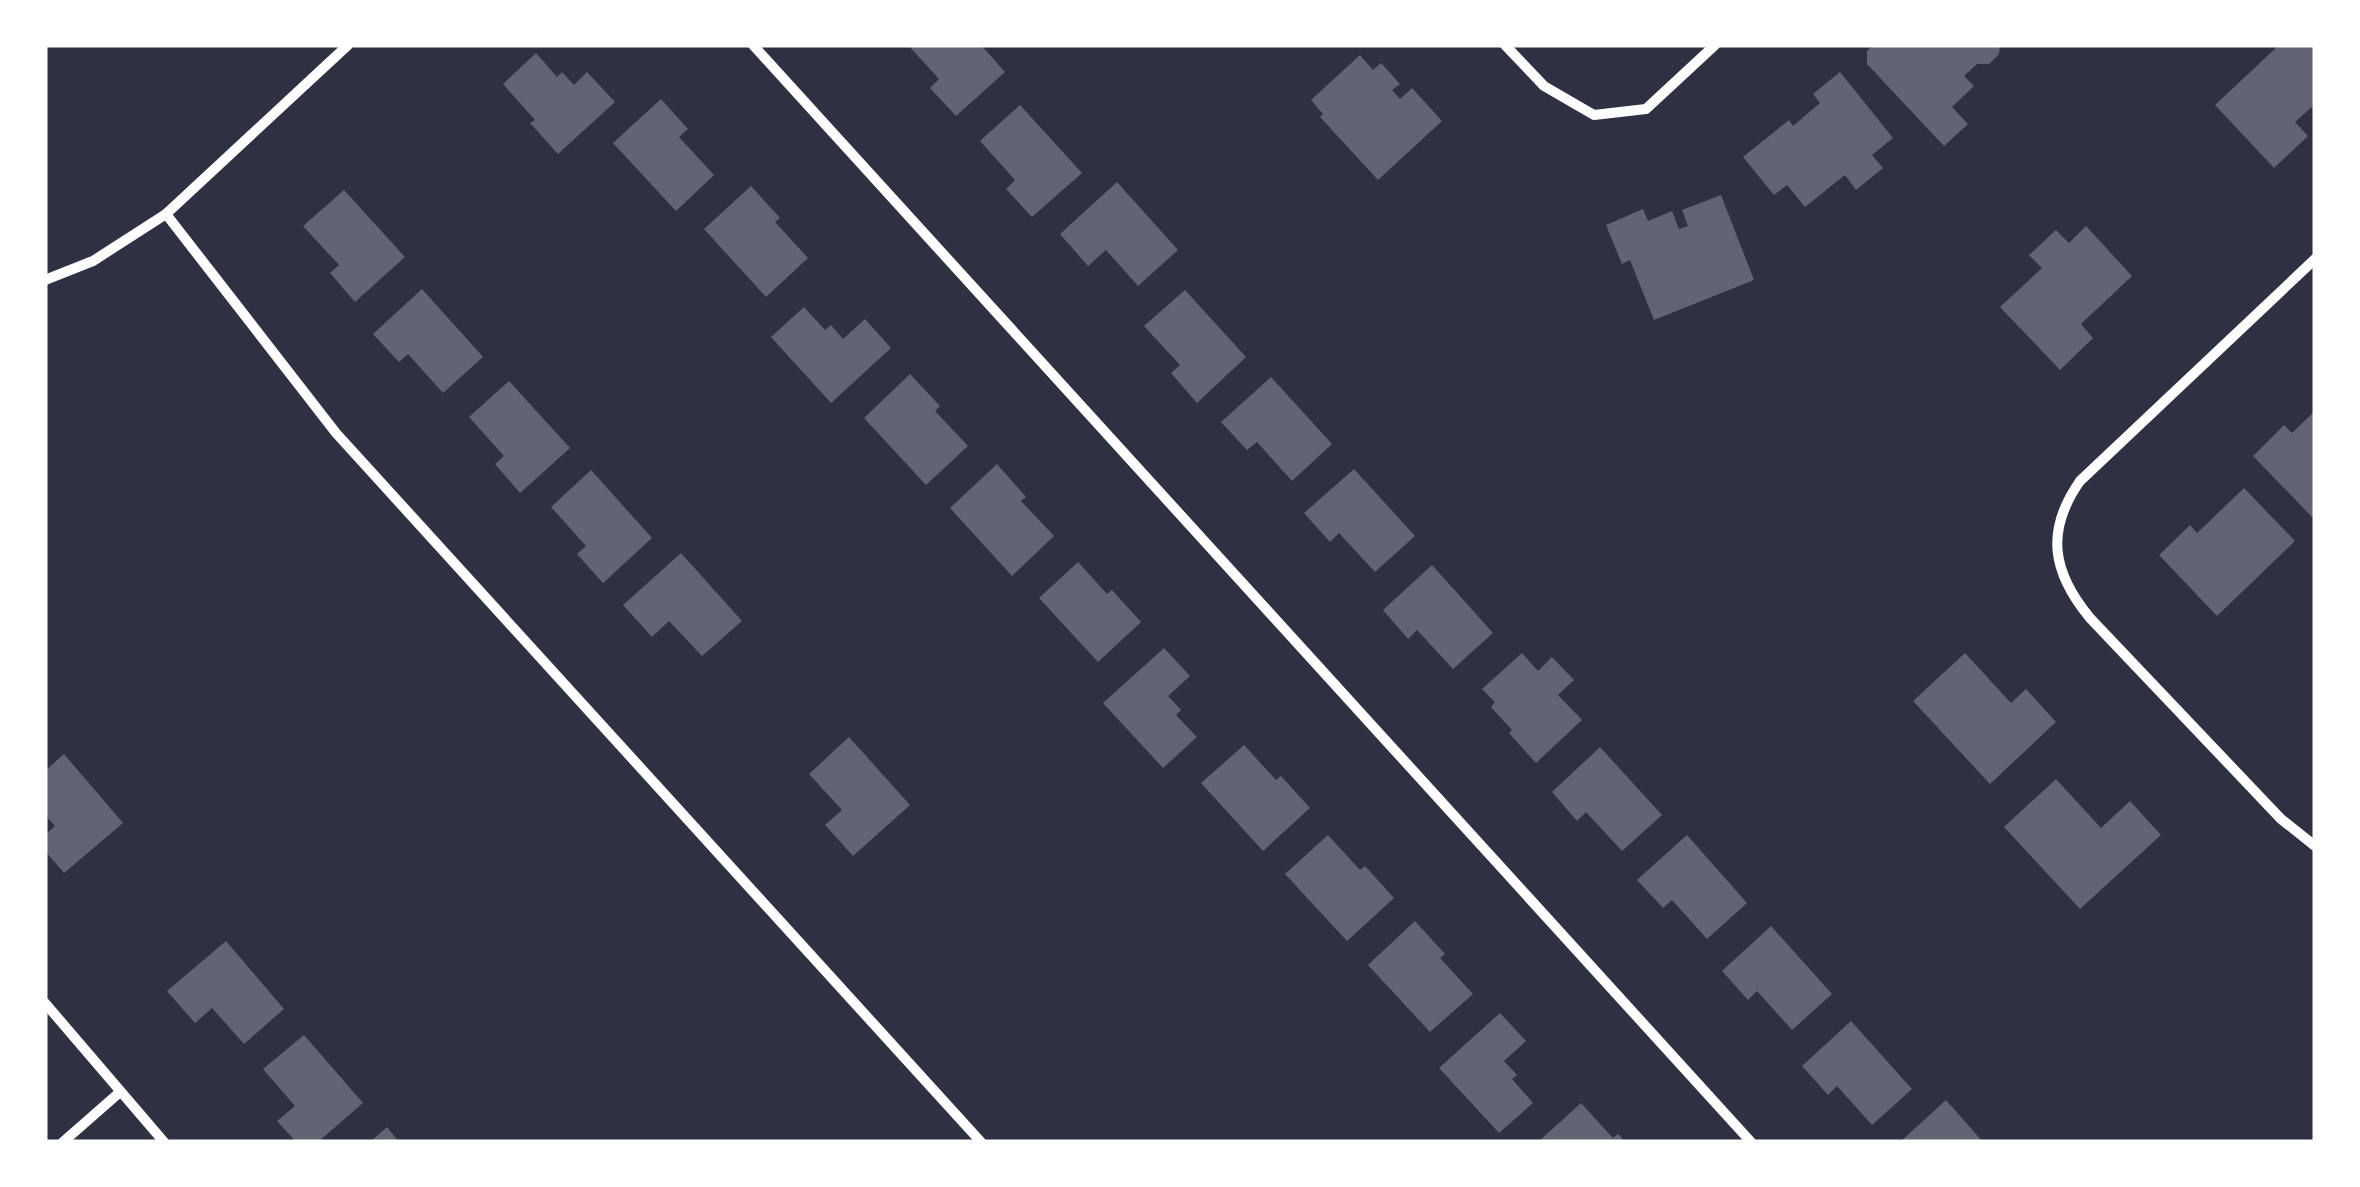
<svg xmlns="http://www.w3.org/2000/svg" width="2360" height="1187" viewBox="0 0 2360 1187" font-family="Raleway,sans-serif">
<rect width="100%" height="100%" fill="#2d3142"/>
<g fill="#626471">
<path d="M 908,45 L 981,45 L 1005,72 L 956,116 L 930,88 L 939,79 Z"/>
<path d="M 1873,45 L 2000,45 L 1999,54 L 1989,64 L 1977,64 L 1964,76 L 1974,86 L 1952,107 L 1968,124 L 1944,146 L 1867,64 L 1867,51 Z"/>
<path d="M 2279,45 L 2315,45 L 2315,104 L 2295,122 L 2308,136 L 2274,168 L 2215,105 Z"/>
<path d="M 536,53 L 557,77 L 562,72 L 574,85 L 587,72 L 615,102 L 558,154 L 530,123 L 535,120 L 503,84 Z"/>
<path d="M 1360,55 L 1373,70 L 1381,63 L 1400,84 L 1392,90 L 1400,99 L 1412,88 L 1442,121 L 1378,180 L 1320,117 L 1323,114 L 1311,100 Z"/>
<path d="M 1840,72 L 1893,138 L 1872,155 L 1883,168 L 1856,190 L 1845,175 L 1805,207 L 1787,185 L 1774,195 L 1743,157 L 1789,120 L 1793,126 L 1820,103 L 1813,94 Z"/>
<path d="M 661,99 L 688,129 L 679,137 L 714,175 L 676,211 L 613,143 Z"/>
<path d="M 1020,105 L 1082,173 L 1032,217 L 1006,189 L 1015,180 L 980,141 Z"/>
<path d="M 1117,182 L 1178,250 L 1138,286 L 1106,250 L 1088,266 L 1060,234 Z"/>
<path d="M 751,186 L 780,218 L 775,222 L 808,258 L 766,297 L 704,229 Z"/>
<path d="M 344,190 L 405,257 L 355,302 L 330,273 L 339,265 L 303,226 Z"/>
<path d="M 1721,195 L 1754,280 L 1654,320 L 1630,260 L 1622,264 L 1606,225 L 1643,209 L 1648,221 L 1672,211 L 1679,229 L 1688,226 L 1682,210 Z"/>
<path d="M 2086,226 L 2132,276 L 2081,324 L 2093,338 L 2060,370 L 2000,307 L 2042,268 L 2029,255 L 2056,230 L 2069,243 Z"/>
<path d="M 422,289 L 483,357 L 443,393 L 408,354 L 399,362 L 373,334 Z"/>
<path d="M 1185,290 L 1246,357 L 1197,403 L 1171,373 L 1180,365 L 1144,326 Z"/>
<path d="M 804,307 L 825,330 L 831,325 L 843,339 L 865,319 L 891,348 L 831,403 L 771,337 Z"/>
<path d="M 910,374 L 940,406 L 935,411 L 968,446 L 926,485 L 864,418 Z"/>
<path d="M 1271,377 L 1332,444 L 1292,481 L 1257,442 L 1247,450 L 1221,422 Z"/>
<path d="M 509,381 L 570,448 L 520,493 L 495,464 L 504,456 L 469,417 Z"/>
<path d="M 2315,411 L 2315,514 L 2312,517 L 2253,456 L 2284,425 L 2292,433 Z"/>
<path d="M 997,464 L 1026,497 L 1021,501 L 1054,536 L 1012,576 L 950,508 Z"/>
<path d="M 1354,469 L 1415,536 L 1375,572 L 1339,533 L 1330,542 L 1304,513 Z"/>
<path d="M 591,470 L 652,538 L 603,583 L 577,554 L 586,546 L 551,507 Z"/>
<path d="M 2244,488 L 2295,541 L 2217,616 L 2159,555 L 2190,525 L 2197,533 Z"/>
<path d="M 681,553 L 742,621 L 702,656 L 669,621 L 652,637 L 623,605 Z"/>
<path d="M 1078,562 L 1107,594 L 1112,590 L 1141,622 L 1098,662 L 1039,598 Z"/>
<path d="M 1432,565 L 1493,633 L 1453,669 L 1417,630 L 1408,639 L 1383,610 Z"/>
<path d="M 1164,648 L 1190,676 L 1168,696 L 1181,710 L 1176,715 L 1197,737 L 1163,768 L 1103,703 Z"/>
<path d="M 1522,653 L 1538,671 L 1552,657 L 1574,680 L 1558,695 L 1582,720 L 1536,763 L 1509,733 L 1512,730 L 1491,707 L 1495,702 L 1482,689 Z"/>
<path d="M 1965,653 L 2011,703 L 2026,689 L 2056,722 L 1990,784 L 1913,701 Z"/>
<path d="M 849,737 L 910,805 L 853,856 L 825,825 L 842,810 L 809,774 Z"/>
<path d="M 1244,745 L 1276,780 L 1281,776 L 1310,808 L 1263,851 L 1201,783 Z"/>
<path d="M 1600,747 L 1662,815 L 1622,851 L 1586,812 L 1577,821 L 1552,792 Z"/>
<path d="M 64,754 L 123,823 L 64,873 L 45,851 L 45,835 L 55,826 L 45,815 L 45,771 Z"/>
<path d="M 2056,779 L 2101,828 L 2130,801 L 2161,835 L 2080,909 L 2004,827 Z"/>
<path d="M 1328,835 L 1360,870 L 1365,866 L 1394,898 L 1347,941 L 1285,874 Z"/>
<path d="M 1687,835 L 1747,903 L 1707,939 L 1672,900 L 1663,908 L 1637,880 Z"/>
<path d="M 1415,921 L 1445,954 L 1440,958 L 1473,994 L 1430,1032 L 1368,965 Z"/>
<path d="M 1771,926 L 1832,994 L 1792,1030 L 1757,991 L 1748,1000 L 1722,971 Z"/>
<path d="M 226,941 L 284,1009 L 244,1044 L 212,1008 L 195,1023 L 167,991 Z"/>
<path d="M 1500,1013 L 1526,1041 L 1504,1061 L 1517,1075 L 1512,1079 L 1533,1103 L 1499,1133 L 1439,1068 Z"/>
<path d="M 1851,1021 L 1912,1089 L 1872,1125 L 1837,1086 L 1828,1095 L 1802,1066 Z"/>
<path d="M 304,1035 L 363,1103 L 318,1142 L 296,1142 L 277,1121 L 295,1106 L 263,1069 Z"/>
<path d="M 1946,1100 L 1983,1142 L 1900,1142 Z"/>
<path d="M 1581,1103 L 1613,1138 L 1618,1134 L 1625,1142 L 1538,1142 Z"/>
<path d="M 387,1127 L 399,1142 L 370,1142 Z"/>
</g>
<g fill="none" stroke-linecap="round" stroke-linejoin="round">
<g stroke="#fff" stroke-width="10">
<path d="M 753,45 L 1751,1142"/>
<path d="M 1505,45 L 1544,86 L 1594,115 L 1646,109 L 1715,45"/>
<path d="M 166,214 L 336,433 L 981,1142"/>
<path d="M 2315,259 L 2080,481 C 2045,531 2052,572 2090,618 L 2281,819 L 2315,846"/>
<path d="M 45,280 L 93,261 L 166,214 L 348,45"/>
<path d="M 45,1003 L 164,1142"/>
<path d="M 63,1142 L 120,1092"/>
</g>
</g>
<rect width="2360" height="1187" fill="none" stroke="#ffffff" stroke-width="95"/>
</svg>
